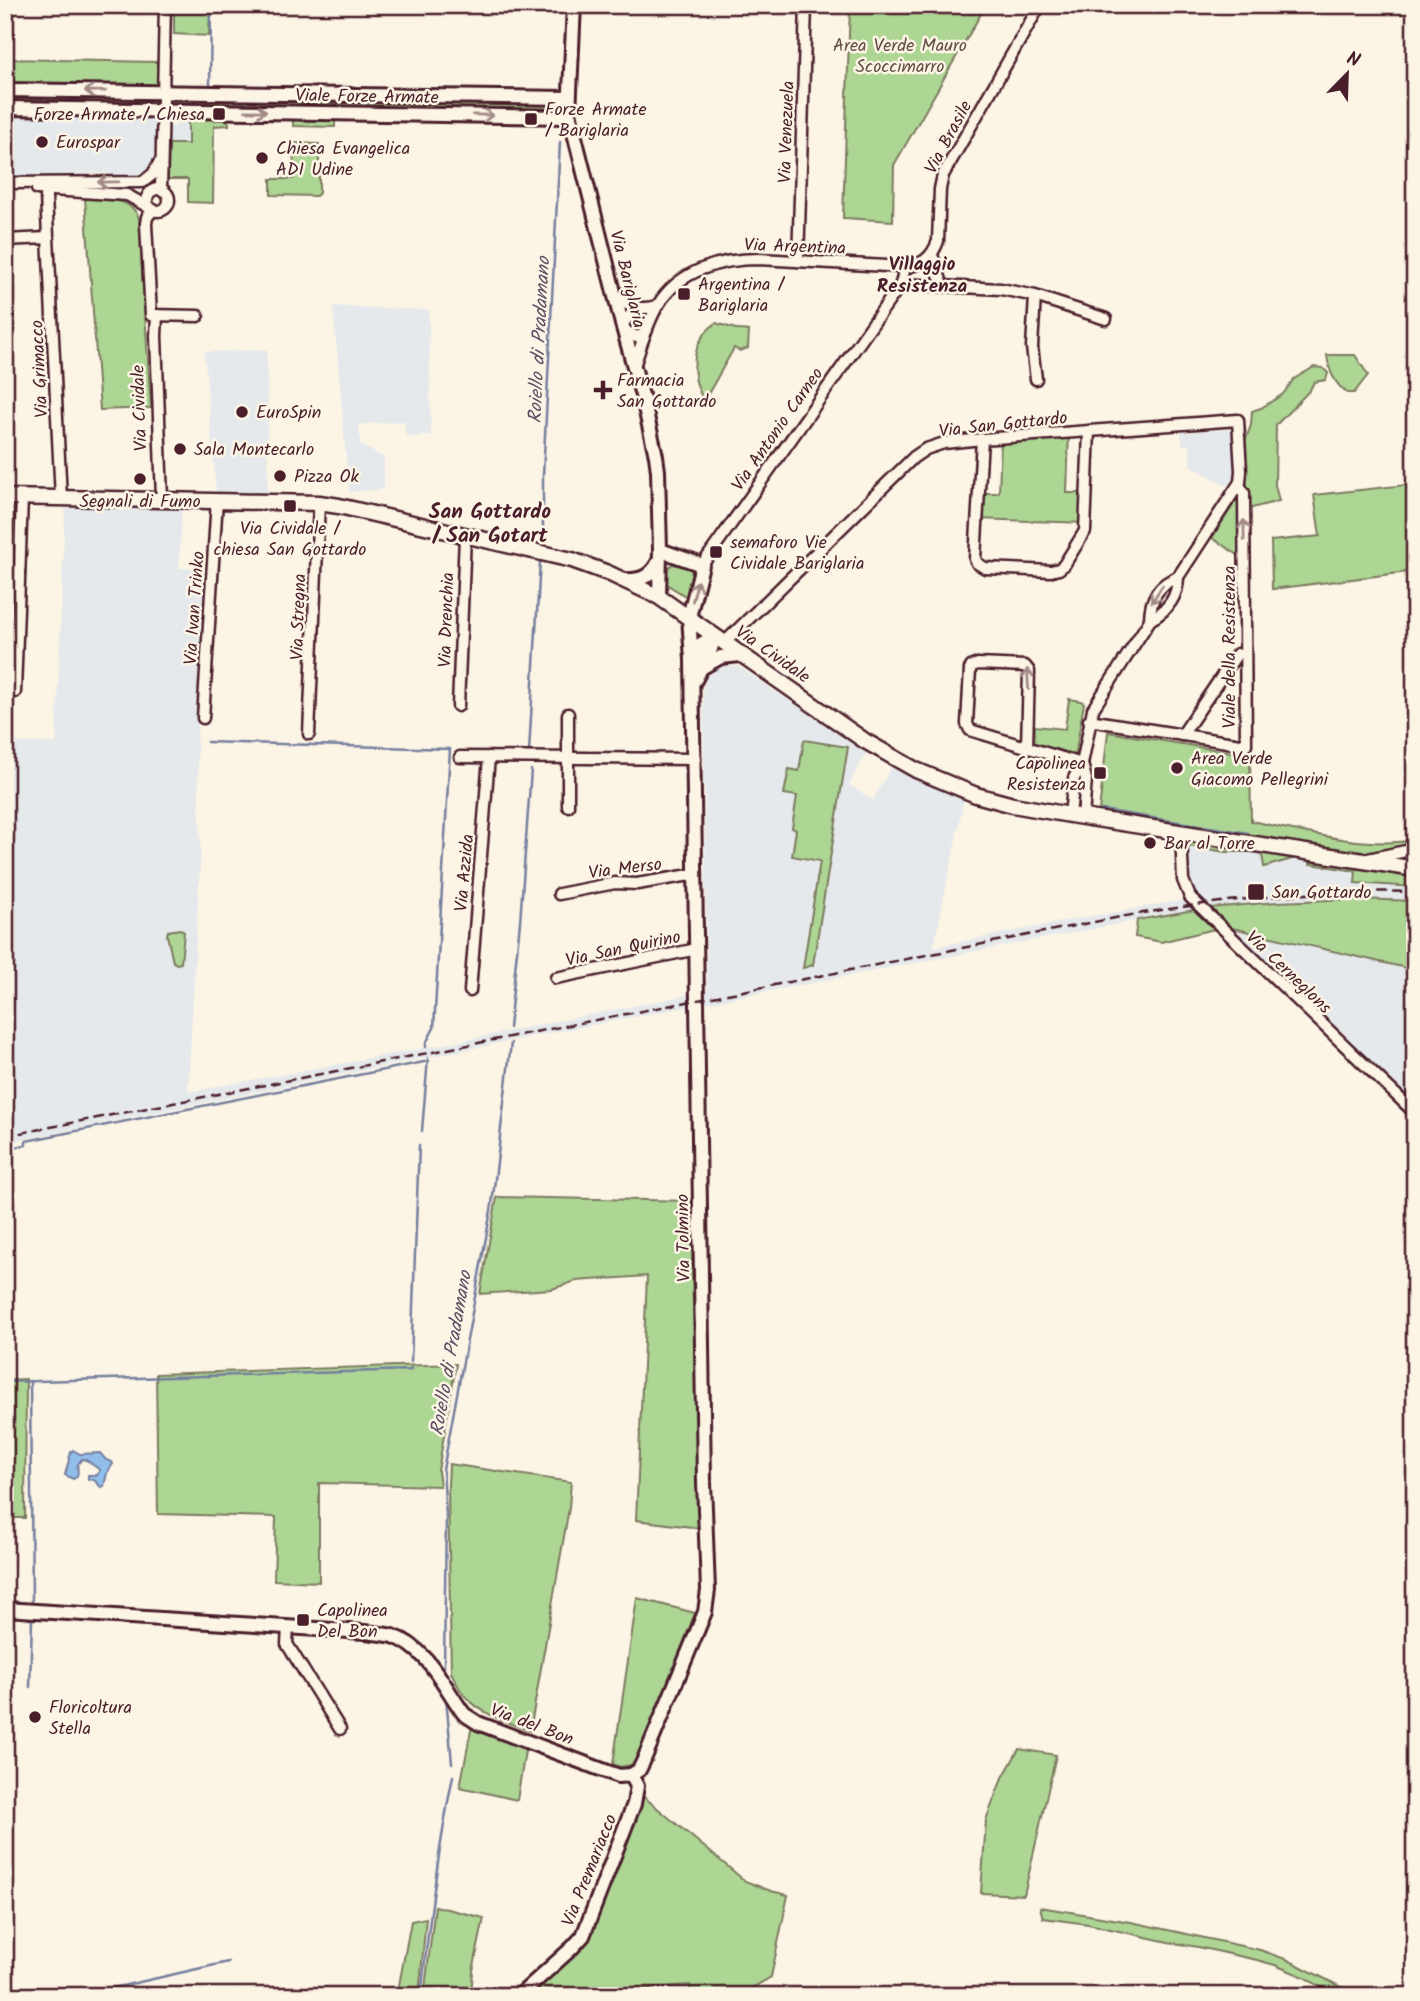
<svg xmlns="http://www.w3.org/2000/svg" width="1420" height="2001" viewBox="0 0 1420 2001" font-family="Kalam,sans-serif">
<rect width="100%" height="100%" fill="#fcf5e5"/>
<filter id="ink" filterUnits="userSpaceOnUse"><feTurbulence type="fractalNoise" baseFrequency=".0143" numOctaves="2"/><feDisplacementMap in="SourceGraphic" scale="14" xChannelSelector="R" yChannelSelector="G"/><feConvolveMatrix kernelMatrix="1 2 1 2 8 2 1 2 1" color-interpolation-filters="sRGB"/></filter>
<g filter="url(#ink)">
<g fill="#e6e9eb">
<path d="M 5,113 L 151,116 L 156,123 L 158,155 L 150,171 L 137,176 L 114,176 L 107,173 L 91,173 L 84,178 L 5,177 Z"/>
<path d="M 181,116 L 188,116 L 188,144 L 169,144 L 169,127 L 174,127 Z"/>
<path d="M 333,306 L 429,310 L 431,436 L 406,437 L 404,421 L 359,425 L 361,445 L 384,458 L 384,489 L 349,492 Z"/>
<path d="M 267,349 L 268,493 L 216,492 L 204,352 Z"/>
<path d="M 1232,429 L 1234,476 L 1228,487 L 1190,465 L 1190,445 L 1182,445 L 1181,432 Z"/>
<path d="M 65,506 L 182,509 L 179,568 L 208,570 L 197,738 L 201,847 L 188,1092 L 435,1046 L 707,991 L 703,686 L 710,671 L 724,664 L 739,667 L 867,752 L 849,785 L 873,800 L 891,767 L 964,800 L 934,947 L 1075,919 L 1196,898 L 1191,879 L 1188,846 L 1226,852 L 1249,849 L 1310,859 L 1311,864 L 1357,871 L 1356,883 L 1415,887 L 1415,901 L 1356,899 L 1277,902 L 1181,912 L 514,1040 L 5,1143 L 5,742 L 56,743 Z"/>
<path d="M 1228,927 L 1415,970 L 1415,1103 Z"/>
</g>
<g fill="#add694" stroke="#7c7a60" stroke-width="2">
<path d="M 174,5 L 210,5 L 209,36 L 174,34 Z"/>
<path d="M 850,5 L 986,5 L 894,165 L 893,221 L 843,218 Z"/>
<path d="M 5,59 L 157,62 L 157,86 L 5,84 Z"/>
<path d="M 5,95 L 158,97 L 158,104 L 5,102 Z"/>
<path d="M 171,96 L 558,103 L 558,112 L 171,105 Z"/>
<path d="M 188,116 L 224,117 L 229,123 L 229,125 L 214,126 L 213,203 L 188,202 L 188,179 L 168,179 L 169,144 L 188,144 Z"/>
<path d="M 293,118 L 335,119 L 335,127 L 293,126 Z"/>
<path d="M 294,143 L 319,144 L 319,193 L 316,196 L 271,195 L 271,179 L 293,179 Z"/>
<path d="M 85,199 C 106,200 130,196 139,218 L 151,408 L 100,410 Z"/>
<path d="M 716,323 L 739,330 L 749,331 L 748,348 L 740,351 L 734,348 L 704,401 C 689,375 690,342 716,323 Z"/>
<path d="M 1327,355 L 1355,355 L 1368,375 L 1354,393 L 1347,393 C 1334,383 1329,371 1327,355 Z"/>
<path d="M 1314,367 L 1323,368 L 1328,373 L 1326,380 L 1314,382 L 1310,390 L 1276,425 L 1275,485 L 1279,501 L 1248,509 L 1244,445 L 1251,425 L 1252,411 L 1261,408 L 1274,400 L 1283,394 L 1294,379 Z"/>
<path d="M 1069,432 L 1067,493 L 1088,493 L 1087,523 L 977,519 L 978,493 L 999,493 L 1001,437 Z"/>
<path d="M 1415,484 L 1415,571 L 1272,589 L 1271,541 L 1320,536 L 1314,495 Z"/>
<path d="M 1240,494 L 1241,557 L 1212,538 Z"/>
<path d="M 673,564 L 685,567 L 695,571 L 687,597 L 663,582 L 664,570 Z"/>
<path d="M 1069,699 L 1081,701 L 1084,703 L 1075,757 L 1034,745 L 1035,726 L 1065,729 Z"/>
<path d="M 1108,732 L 1250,755 L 1251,821 C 1300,831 1365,849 1415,840 L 1415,844 L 1365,853 L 1352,852 L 1099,811 Z"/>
<path d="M 804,740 L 848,747 L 813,965 L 803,968 L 820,861 L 792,856 L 796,830 L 792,828 L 797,796 L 784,794 L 789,769 L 799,771 Z"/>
<path d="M 1195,841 L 1291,856 L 1292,859 L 1264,867 L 1262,854 L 1259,852 L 1226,852 L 1188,846 L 1189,843 Z"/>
<path d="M 1310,859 L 1415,875 L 1415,887 L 1355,883 L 1356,871 L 1310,864 Z"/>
<path d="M 1356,899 L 1415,901 L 1415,970 L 1228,927 L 1209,908 L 1277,902 Z"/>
<path d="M 1194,910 L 1215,929 L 1161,942 L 1135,937 L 1137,920 Z"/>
<path d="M 180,929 L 184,932 L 181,963 L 177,964 L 173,962 L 167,935 L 168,931 Z"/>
<path d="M 497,1197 L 693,1201 L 692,1277 L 700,1528 L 636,1520 L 647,1276 L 576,1281 L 552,1289 L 480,1294 Z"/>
<path d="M 456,1364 L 438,1471 L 440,1486 L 319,1483 L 319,1582 L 274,1580 L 276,1517 L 158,1514 L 156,1374 Z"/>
<path d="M 26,1379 L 25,1518 L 5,1518 L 5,1380 Z"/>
<path d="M 449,1464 L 571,1482 L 569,1508 L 530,1731 C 507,1722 482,1715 465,1696 C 459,1690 455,1680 451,1672 L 448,1486 Z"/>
<path d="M 637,1598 L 695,1613 L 640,1755 L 631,1765 L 620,1767 L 613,1764 Z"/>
<path d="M 472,1725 L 526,1745 L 517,1800 L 460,1787 Z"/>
<path d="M 1019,1749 L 1056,1755 L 1024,1895 L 981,1893 L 986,1820 L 1001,1781 Z"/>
<path d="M 644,1797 L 745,1881 L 771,1891 L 788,1895 L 771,1977 L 738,1996 L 691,1996 L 690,1985 L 552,1996 L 529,1996 L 577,1952 L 640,1798 Z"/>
<path d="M 435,1906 L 484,1918 L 473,1971 L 471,1996 L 424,1996 Z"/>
<path d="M 1040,1907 L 1131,1922 L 1260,1950 L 1288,1960 L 1347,1990 L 1363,1996 L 1335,1996 L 1304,1977 L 1275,1965 L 1257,1960 L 1198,1947 L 1168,1942 L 1088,1924 L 1043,1918 Z"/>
<path d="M 426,1918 L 419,1996 L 397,1996 L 411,1921 Z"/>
</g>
<path fill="#91beeb" stroke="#757e9e" stroke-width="2" d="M 73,1450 L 80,1454 L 100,1453 L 106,1460 L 112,1462 L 113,1464 L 107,1473 L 104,1486 L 101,1487 L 94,1480 L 88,1479 L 88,1475 L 97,1475 L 100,1470 L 86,1460 L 82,1459 L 78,1464 C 76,1470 81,1475 73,1479 L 65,1475 L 71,1452 Z"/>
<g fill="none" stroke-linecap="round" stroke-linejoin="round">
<g stroke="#757e9e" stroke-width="2.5">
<path d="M 210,84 L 211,5"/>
<path d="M 185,117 L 212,117"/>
<path d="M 543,540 L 543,475 L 560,142"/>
<path d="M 207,742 L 450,749 L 434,1028 L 426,1043 L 426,1047"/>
<path d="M 529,752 L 540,561"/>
<path d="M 1102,810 L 1248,833"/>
<path d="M 509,1028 L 520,922 L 531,770"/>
<path d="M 422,1131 L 428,1058"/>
<path d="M 5,1149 L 26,1145 L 26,1141 L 429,1061"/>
<path d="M 411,1362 L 419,1145"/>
<path d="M 30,1381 L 32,1602"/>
<path d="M 5,1382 L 411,1370 L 411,1368"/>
<path d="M 28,1619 L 35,1619"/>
<path d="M 47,1619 L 59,1620"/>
<path d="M 444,1669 L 446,1515 L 443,1470 L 492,1205 L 511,1043"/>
<path d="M 30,1687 L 32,1619"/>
<path d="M 446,1697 L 452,1763"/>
<path d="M 78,1996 L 228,1962"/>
<path d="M 421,1996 C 429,1922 438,1849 453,1776"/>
</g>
<g stroke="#4a1f2b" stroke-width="15">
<g id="street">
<path d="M 5,183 L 143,182 L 153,174 L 159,163"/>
<path d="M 37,189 L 127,195 L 150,208"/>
<circle cx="158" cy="200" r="11"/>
<path d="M 161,190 L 165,5"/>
<path d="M 46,196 L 61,498"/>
<path d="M 153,210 L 147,217 L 146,224 L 151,315 L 198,316"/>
<path d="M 5,240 L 48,238"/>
<path d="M 932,255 L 943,286"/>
<path d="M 798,261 L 806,5"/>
<path d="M 901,284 L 1001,289 L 1035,296 L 1106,319"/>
<path d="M 1035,296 L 1032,347 L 1036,379"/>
<path d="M 616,299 C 630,306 641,311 657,306"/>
<path d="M 637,308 L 622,324 L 626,331 L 636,337 L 642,335 L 647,330"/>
<path d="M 157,315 L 156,336 L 162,499"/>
<path d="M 634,366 C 641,346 647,323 658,305 C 679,270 721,259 759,259 L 905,267 C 922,265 932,258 938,241 L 940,189 L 943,175 L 1040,5"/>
<path d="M 982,439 L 975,559 L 977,563 L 985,568 L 1051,571 L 1059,569 L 1064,565 L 1085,531 L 1089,431"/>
<path d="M 702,565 L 901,284 L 905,267"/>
<path d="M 1150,620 C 1150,598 1158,584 1178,577"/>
<path d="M 724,643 L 914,457 L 926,449 L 944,443 L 982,439 L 1238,420 L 1241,471 L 1240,482 L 1178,577 C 1178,597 1168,610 1150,620 L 1093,709 L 1082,764 L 1074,778 L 1070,815"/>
<path d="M 15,692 L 22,497"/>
<path d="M 458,706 L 465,536"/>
<path d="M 568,714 L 568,806"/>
<path d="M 203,718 L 217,500"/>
<path d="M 1089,720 L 1246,745 L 1244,493 L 1239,485"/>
<path d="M 309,734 L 319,503"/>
<path d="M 1182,735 L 1237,654"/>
<path d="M 1027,747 L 1029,671 L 1025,666 L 978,664 L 972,666 L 970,669 L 967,724 L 970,730 L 1082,764"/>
<path d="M 460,757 L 695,759"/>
<path d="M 1082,764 L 1086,779 L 1083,817"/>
<path d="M 1181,833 L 1183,880 L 1190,897 L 1415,1113"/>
<path d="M 1368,859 L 1415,849"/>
<path d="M 559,894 L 615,883 L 637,884 L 696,874"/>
<path d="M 556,978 L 697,949"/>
<path d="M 470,991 L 489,757"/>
<path d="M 288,1627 L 287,1644 L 340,1729"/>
</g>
</g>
<g stroke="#4a1f2b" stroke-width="18">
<g id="secondary">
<path d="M 574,5 L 569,113 L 622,324 L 643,399 L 656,456 L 658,471 L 660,550 L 659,597"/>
<path d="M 5,90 L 568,98"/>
<path d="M 5,108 L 570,117"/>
<path d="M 660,550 L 702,565 L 689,617 L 692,659"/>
<path d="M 623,580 C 641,581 651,577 659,561"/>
<path d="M 703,667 L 721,657 L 740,655"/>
<path d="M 695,680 L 711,649 L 715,636"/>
<path d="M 5,1609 L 365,1632 C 374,1633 384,1634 393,1636 C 428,1648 444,1687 464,1714 L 478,1723 L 608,1772 L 619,1776 L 631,1775"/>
<path d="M 631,1775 L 639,1770 L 643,1762 L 705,1612 L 708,1590 L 704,1482 L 692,660 L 701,644 L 715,636"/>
<path d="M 519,1996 L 572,1948 L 583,1936 L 634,1804 L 637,1786 L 631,1775"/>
</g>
</g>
<g stroke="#4a1f2b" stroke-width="19">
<path id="primary" d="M 5,497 L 319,503 L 339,506 L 572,560 L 608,573 L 659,597 L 865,741 L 916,770 L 976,795 L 1013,805 L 1070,815 L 1415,869"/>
</g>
<use href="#street" stroke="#fcf5e5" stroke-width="10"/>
<use href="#secondary" stroke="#fcf5e5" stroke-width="12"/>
<use href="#primary" stroke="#fcf5e5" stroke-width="14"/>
<path stroke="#4a1f2b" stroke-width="2.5" stroke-dasharray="10 5" stroke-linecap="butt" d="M 5,1136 L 1120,917 C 1217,900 1316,889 1415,892"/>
</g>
<defs><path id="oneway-shaft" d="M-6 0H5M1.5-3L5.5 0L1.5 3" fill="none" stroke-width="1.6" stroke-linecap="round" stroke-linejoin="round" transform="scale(1.75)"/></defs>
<g stroke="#a38a88">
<use href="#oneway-shaft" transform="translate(95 91) rotate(-179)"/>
<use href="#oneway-shaft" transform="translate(256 111) rotate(1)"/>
<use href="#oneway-shaft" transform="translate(483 115) rotate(1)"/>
<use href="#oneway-shaft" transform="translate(108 182) rotate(179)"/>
<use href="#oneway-shaft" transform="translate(1244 530) rotate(-91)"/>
<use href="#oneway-shaft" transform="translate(695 591) rotate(-76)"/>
<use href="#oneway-shaft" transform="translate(1157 594) rotate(123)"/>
<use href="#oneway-shaft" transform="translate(1028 679) rotate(-93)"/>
</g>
</g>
<g fill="#4a1f2b" stroke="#fcf5e5" stroke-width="2.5">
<rect x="212" y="107" width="14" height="14" rx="3.5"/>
<rect x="524" y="112" width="14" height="14" rx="3.5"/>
<circle cx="42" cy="142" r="7"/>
<circle cx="262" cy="158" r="7"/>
<rect x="677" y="287" width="14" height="14" rx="3.5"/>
<path d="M599.5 379.5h7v7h7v7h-7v7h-7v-7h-7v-7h7z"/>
<circle cx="242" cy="412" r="7"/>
<circle cx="180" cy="449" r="7"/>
<circle cx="280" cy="476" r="7"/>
<circle cx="140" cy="479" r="7"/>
<rect x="283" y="499" width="14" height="14" rx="3.5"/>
<rect x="709" y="545" width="14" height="14" rx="3.5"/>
<circle cx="1177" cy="768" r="7"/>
<rect x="1093" y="766" width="14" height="14" rx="3.5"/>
<circle cx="1150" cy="843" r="7"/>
<rect x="1247" y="883" width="18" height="18" rx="3.5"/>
<rect x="296" y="1613" width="14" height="14" rx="3.5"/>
<circle cx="35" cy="1717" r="7"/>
</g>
<g text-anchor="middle" stroke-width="5" stroke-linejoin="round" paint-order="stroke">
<g font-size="18" fill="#634d45" stroke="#fcf5e5">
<text x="900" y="51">Area Verde Mauro<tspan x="900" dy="21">Scoccimarro</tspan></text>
</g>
<g font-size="18" fill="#4a1f2b" stroke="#fcf5e5">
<text transform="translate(367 96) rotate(1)" y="6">Viale Forze Armate</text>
<text transform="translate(786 132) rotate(-88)" y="6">Via Venezuela</text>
<text transform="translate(948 137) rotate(-62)" y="6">Via Brasile</text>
<text transform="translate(795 246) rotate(2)" y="6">Via Argentina</text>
<text transform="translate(628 279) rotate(76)" y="6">Via Bariglaria</text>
<text transform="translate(39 369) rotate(-93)" y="6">Via Grimacco</text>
<text transform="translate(139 408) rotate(-92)" y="6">Via Cividale</text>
<text transform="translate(1003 424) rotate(-6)" y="6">Via San Gottardo</text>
<text transform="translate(777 429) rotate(-55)" y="6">Via Antonio Carneo</text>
<text transform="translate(194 608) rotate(-86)" y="6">Via Ivan Trinko</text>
<text transform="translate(298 617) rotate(-88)" y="6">Via Stregna</text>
<text transform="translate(446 620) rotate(-88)" y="6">Via Drenchia</text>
<text transform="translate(1229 647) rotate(-90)" y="6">Viale della Resistenza</text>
<text transform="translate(773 654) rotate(35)" y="6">Via Cividale</text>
<text transform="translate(625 868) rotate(-7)" y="6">Via Merso</text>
<text transform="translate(464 873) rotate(-85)" y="6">Via Azzida</text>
<text transform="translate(623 948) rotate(-12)" y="6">Via San Quirino</text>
<text transform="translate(1289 972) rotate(44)" y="6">Via Cerneglons</text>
<text transform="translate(683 1238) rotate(-91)" y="6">Via Tolmino</text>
<text transform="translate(532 1724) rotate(21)" y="6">Via del Bon</text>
<text transform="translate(589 1870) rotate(-68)" y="6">Via Premariacco</text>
</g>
<g font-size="18" fill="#4a1f2b" stroke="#fcf5e5" text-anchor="start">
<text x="545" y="115">Forze Armate<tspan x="545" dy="21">/ Bariglaria</tspan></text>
<text x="205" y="120" text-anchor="end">Forze Armate / Chiesa</text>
<text x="56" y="148">Eurospar</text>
<text x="276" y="154">Chiesa Evangelica<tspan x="276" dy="21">ADI Udine</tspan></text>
<text x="698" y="290">Argentina /<tspan x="698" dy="21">Bariglaria</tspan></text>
<text x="617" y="386">Farmacia<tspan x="617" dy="21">San Gottardo</tspan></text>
<text x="256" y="418">EuroSpin</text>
<text x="194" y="455">Sala Montecarlo</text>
<text x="294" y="482">Pizza Ok</text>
<text x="140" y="507" text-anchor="middle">Segnali di Fumo</text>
<text x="290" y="534" text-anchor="middle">Via Cividale /<tspan x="290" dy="21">chiesa San Gottardo</tspan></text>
<text x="730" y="548">semaforo Vie<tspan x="730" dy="21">Cividale Bariglaria</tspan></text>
<text x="1191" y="764">Area Verde<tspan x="1191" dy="21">Giacomo Pellegrini</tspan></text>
<text x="1086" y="769" text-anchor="end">Capolinea<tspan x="1086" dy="21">Resistenza</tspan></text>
<text x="1164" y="849">Bar al Torre</text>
<text x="1272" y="898">San Gottardo</text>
<text x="317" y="1616">Capolinea<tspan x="317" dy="21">Del Bon</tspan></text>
<text x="49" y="1713">Floricoltura<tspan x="49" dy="21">Stella</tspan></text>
</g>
<g font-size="19" font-weight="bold" fill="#4a1f2b" stroke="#fcf5e5">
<text x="922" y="270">Villaggio<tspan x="922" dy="22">Resistenza</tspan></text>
</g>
<g font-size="19" font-style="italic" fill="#5f4f65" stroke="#fcf5e5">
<text transform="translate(538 340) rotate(-87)" y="7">Roiello di Pradamano</text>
<text transform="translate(450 1353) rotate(-80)" y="7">Roiello di Pradamano</text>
</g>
<g font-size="21" font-weight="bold" fill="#4a1f2b" stroke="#fcf5e5">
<text x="490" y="518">San Gottardo<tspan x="490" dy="24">/ San Gotart</tspan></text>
</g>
</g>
<rect width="1420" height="2001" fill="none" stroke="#fcf5e5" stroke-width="28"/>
<rect x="14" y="14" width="1392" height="1973" fill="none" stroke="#4a1f2b" stroke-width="2.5" filter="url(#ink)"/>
<g transform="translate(1347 74) rotate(23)" stroke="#fcf5e5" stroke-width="5" paint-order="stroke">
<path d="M0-5L12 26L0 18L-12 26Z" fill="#4a1f2b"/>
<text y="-10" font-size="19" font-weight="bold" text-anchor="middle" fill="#4a1f2b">N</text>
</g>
</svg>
